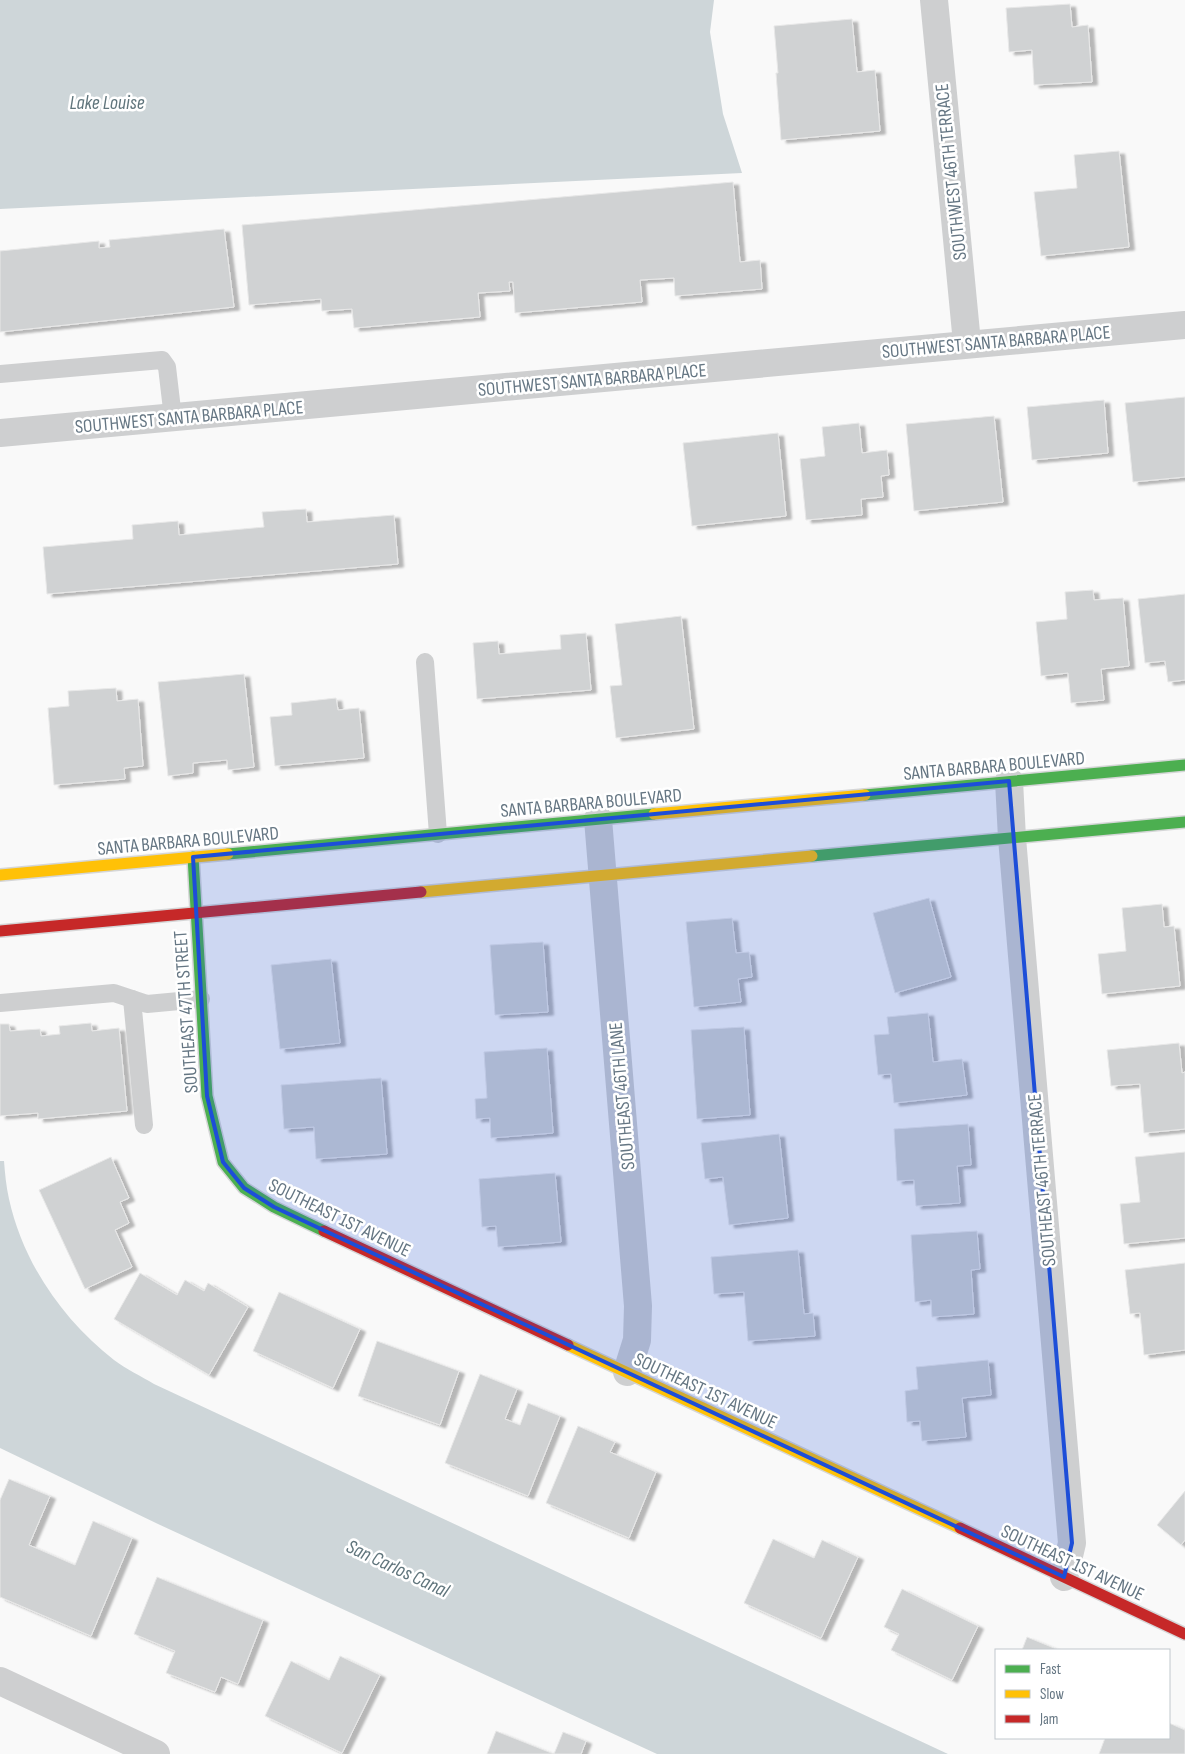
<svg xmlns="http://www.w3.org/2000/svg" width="1185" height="1754" viewBox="0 0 1185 1754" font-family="'Sofia Sans Condensed',sans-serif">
<defs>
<filter id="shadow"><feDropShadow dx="5.5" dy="3" stdDeviation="1" flood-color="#0004"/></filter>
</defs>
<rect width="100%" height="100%" fill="#f9f9f9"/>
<g fill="#ced6d9">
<path d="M 0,0 L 714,0 L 710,32 L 723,114 L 742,173 L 0,209 Z"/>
<path d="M 0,1161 L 4,1161 C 5,1173 6,1186 9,1199 C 23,1263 63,1320 114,1360 C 126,1369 141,1376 154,1384 L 948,1754 L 657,1754 L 158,1524 L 0,1448 Z"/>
</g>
<g fill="#d0d2d3" stroke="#e8e8e8" filter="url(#shadow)">
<path d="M 1070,4 L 1072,27 L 1088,25 L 1092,82 L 1034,85 L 1032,50 L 1009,52 L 1006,8 Z"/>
<path d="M 852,19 L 857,72 L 875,70 L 880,131 L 781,140 L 776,73 L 778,73 L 774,26 Z"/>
<path d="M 1119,151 L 1129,247 L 1041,256 L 1034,192 L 1077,188 L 1074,155 Z"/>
<path d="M 733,182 L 740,262 L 760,260 L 762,289 L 675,296 L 674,278 L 640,280 L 642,302 L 515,313 L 513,282 L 509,282 L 510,291 L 478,293 L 480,317 L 354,328 L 352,309 L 322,311 L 321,299 L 249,305 L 242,225 Z"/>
<path d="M 224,229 L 234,307 L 0,332 L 0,251 L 99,241 L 99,248 L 110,247 L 109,240 Z"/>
<path d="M 1185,397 L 1185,477 L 1133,482 L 1125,403 Z"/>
<path d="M 1104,400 L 1108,453 L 1032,460 L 1027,407 Z"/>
<path d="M 994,416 L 1003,502 L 914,511 L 906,424 Z"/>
<path d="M 859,423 L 862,453 L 887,450 L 889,475 L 881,476 L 883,497 L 861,499 L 862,515 L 806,520 L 800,459 L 825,456 L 822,427 Z"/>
<path d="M 778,433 L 786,516 L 692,526 L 683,443 Z"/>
<path d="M 306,509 L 307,522 L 394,515 L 398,564 L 47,594 L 43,547 L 133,539 L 132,525 L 178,521 L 179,535 L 264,527 L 262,512 Z"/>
<path d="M 1093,590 L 1094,600 L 1123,598 L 1129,666 L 1101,669 L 1104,700 L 1071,703 L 1068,673 L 1041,676 L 1036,622 L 1067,619 L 1065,592 Z"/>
<path d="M 1185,594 L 1185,680 L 1168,682 L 1165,661 L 1145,663 L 1138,599 Z"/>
<path d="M 681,616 L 694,729 L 616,738 L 610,686 L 622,685 L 615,624 Z"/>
<path d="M 586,633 L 591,690 L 477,699 L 473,643 L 498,641 L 499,654 L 561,649 L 560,635 Z"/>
<path d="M 244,674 L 254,767 L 228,770 L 227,760 L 193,763 L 193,773 L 168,776 L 158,682 Z"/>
<path d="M 116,688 L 117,701 L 138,699 L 143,766 L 124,768 L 125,779 L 54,785 L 48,708 L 69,706 L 68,691 Z"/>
<path d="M 336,698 L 338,710 L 359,708 L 364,758 L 275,766 L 270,717 L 292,715 L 291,703 Z"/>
<path d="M 929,898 L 951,977 L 895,993 L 873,913 Z"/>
<path d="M 1162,904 L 1164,927 L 1174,926 L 1180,986 L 1102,994 L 1098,954 L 1126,951 L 1122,908 Z"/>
<path d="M 732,918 L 736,953 L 749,952 L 752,977 L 738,979 L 741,1002 L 694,1007 L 686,922 Z"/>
<path d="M 543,942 L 548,1012 L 495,1015 L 490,945 Z"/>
<path d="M 331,959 L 340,1043 L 280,1049 L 271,965 Z"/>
<path d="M 928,1013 L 933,1062 L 962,1059 L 967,1095 L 894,1103 L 891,1074 L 878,1075 L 874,1035 L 889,1034 L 887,1017 Z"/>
<path d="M 91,1023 L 92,1031 L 119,1028 L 127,1111 L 38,1119 L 38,1113 L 0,1116 L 0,1024 L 9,1024 L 10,1031 L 40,1029 L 41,1036 L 60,1034 L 59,1026 Z"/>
<path d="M 744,1027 L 750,1115 L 697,1119 L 691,1030 Z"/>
<path d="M 1179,1043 L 1182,1073 L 1185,1072 L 1185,1129 L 1144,1133 L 1140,1084 L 1111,1086 L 1107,1050 Z"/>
<path d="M 547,1048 L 553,1133 L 491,1138 L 490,1118 L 476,1119 L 475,1099 L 487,1098 L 484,1052 Z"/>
<path d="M 381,1078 L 387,1154 L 316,1159 L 314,1127 L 284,1129 L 281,1085 Z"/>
<path d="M 968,1124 L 971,1165 L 957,1166 L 960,1203 L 916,1206 L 914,1180 L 897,1181 L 894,1129 Z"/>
<path d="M 779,1134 L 788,1218 L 729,1225 L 723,1177 L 705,1179 L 701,1143 Z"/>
<path d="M 1185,1152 L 1185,1238 L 1124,1244 L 1120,1204 L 1140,1202 L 1135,1157 Z"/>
<path d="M 111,1157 L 129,1198 L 120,1202 L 129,1223 L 115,1230 L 132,1267 L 85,1289 L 39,1190 Z"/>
<path d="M 555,1173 L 561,1242 L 498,1247 L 496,1226 L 482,1227 L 479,1179 Z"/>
<path d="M 977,1231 L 980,1269 L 971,1270 L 974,1314 L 932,1317 L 931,1300 L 915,1302 L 911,1235 Z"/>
<path d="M 798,1250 L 804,1314 L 813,1313 L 815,1336 L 748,1341 L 744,1292 L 714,1294 L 711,1257 Z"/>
<path d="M 1185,1263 L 1185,1350 L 1144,1355 L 1140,1313 L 1130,1314 L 1125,1270 Z"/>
<path d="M 140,1273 L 177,1295 L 185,1280 L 204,1291 L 208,1283 L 248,1307 L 209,1375 L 114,1319 Z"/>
<path d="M 279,1292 L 360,1329 L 333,1388 L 253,1351 Z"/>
<path d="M 377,1341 L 459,1371 L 440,1425 L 358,1396 Z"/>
<path d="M 988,1360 L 991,1395 L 962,1398 L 966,1437 L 922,1441 L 920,1421 L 907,1422 L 905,1391 L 918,1389 L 916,1367 Z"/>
<path d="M 480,1374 L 517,1389 L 505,1419 L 520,1425 L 528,1403 L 560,1416 L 528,1496 L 445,1463 Z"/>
<path d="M 578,1426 L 615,1442 L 610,1452 L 656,1472 L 629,1538 L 546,1503 Z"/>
<path d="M 9,1479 L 50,1496 L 29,1545 L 75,1565 L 93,1521 L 132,1538 L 91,1636 L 0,1597 L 0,1500 Z"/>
<path d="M 1185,1491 L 1185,1540 L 1181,1545 L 1157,1525 Z"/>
<path d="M 773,1539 L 814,1558 L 822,1540 L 858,1557 L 821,1638 L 744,1603 Z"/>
<path d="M 157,1577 L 263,1620 L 238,1684 L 221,1677 L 215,1692 L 166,1673 L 175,1651 L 134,1634 Z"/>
<path d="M 902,1589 L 978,1626 L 952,1680 L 891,1650 L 899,1634 L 884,1627 Z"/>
<path d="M 1027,1637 L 1059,1650 L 1022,1650 Z"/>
<path d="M 340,1656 L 380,1675 L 342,1753 L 265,1716 L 291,1661 L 329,1680 Z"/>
<path d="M 1169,1723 L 1185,1730 L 1185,1754 L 1099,1754 L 1105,1738 L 1169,1738 Z"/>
<path d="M 496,1731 L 554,1754 L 563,1732 L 586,1741 L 581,1754 L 487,1754 Z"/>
</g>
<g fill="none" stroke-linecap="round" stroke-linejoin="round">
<g stroke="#d5d6d7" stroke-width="14">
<g id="fast">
<path d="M 865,795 L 1185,765"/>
<path d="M 228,854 L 654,814"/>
<path d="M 812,856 L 1185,822"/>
<path d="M 193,857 L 207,1096 L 223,1162 L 244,1188 L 274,1207 L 324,1231"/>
</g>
</g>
<g stroke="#d5d6d7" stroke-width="14">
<g id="slow">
<path d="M 654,814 L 865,795"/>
<path d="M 0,875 L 228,854"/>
<path d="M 421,892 L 812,856"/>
<path d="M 568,1345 L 960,1528"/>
</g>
</g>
<g stroke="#d5d6d7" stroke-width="14">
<g id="jam">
<path d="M 0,931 L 421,892"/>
<path d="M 324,1231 L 568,1345"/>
<path d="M 960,1528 L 1185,1634"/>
</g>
</g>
<g stroke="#cecfd0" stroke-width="18">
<path d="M 0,374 L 162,360 L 167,367 L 173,418"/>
<path d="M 425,662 L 438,834"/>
<path d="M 132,999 L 144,1125"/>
<path d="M 0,1003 L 114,993 L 147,1004 L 201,999"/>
</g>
<g stroke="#cecfd0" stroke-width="28">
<path d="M 934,0 L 967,343"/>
<path d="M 0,433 L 1185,325"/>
<path d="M 1009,781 L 1012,838 L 1072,1543 L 1064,1577"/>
<path d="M 598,819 L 638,1306 L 637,1340 L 627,1372"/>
<path d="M 0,1681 L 156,1754"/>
</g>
<use href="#fast" stroke="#4caf50" stroke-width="11"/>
<use href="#slow" stroke="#ffc107" stroke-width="11"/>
<use href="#jam" stroke="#c62828" stroke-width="11"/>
</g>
<path fill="#1d4ed8" fill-opacity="0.2" stroke="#1d4ed8" stroke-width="4" stroke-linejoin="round" d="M 1009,781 L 1072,1543 L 1064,1577 L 274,1207 L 244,1188 L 223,1162 L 207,1096 L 193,857 Z"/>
<g text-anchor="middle" stroke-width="5" stroke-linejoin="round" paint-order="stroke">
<g font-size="19" fill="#657683" stroke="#fff">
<text transform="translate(950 172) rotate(-96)" y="7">SOUTHWEST 46TH TERRACE</text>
<text transform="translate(996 341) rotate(-5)" y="7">SOUTHWEST SANTA BARBARA PLACE</text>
<text transform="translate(592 379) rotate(-5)" y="7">SOUTHWEST SANTA BARBARA PLACE</text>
<text transform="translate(189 416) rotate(-5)" y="7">SOUTHWEST SANTA BARBARA PLACE</text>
<text transform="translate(994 765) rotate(-5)" y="7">SANTA BARBARA BOULEVARD</text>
<text transform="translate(591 802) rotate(-5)" y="7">SANTA BARBARA BOULEVARD</text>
<text transform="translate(188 840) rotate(-5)" y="7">SANTA BARBARA BOULEVARD</text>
<text transform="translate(185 1012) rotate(-94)" y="7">SOUTHEAST 47TH STREET</text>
<text transform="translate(621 1096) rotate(-95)" y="7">SOUTHEAST 46TH LANE</text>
<text transform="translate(1041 1180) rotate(-95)" y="7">SOUTHEAST 46TH TERRACE</text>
<text transform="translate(340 1217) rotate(26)" y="7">SOUTHEAST 1ST AVENUE</text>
<text transform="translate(706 1390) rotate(25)" y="7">SOUTHEAST 1ST AVENUE</text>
<text transform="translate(1073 1562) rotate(25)" y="7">SOUTHEAST 1ST AVENUE</text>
</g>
<g font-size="20" font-style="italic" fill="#60757c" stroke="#fff">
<text x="107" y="109">Lake Louise</text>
<text transform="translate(398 1568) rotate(25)" y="7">San Carlos Canal</text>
</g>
</g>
<rect x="995" y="1649" width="175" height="90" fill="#ffffff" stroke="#c1c8cd"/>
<rect x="1005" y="1665" width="25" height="8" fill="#4caf50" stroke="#c1c8cd"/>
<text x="1040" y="1674" font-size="15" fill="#657683">Fast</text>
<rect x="1005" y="1690" width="25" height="8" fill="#ffc107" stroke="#c1c8cd"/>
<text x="1040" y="1699" font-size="15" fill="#657683">Slow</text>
<rect x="1005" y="1715" width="25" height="8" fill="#c62828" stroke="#c1c8cd"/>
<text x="1040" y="1724" font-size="15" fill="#657683">Jam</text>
</svg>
